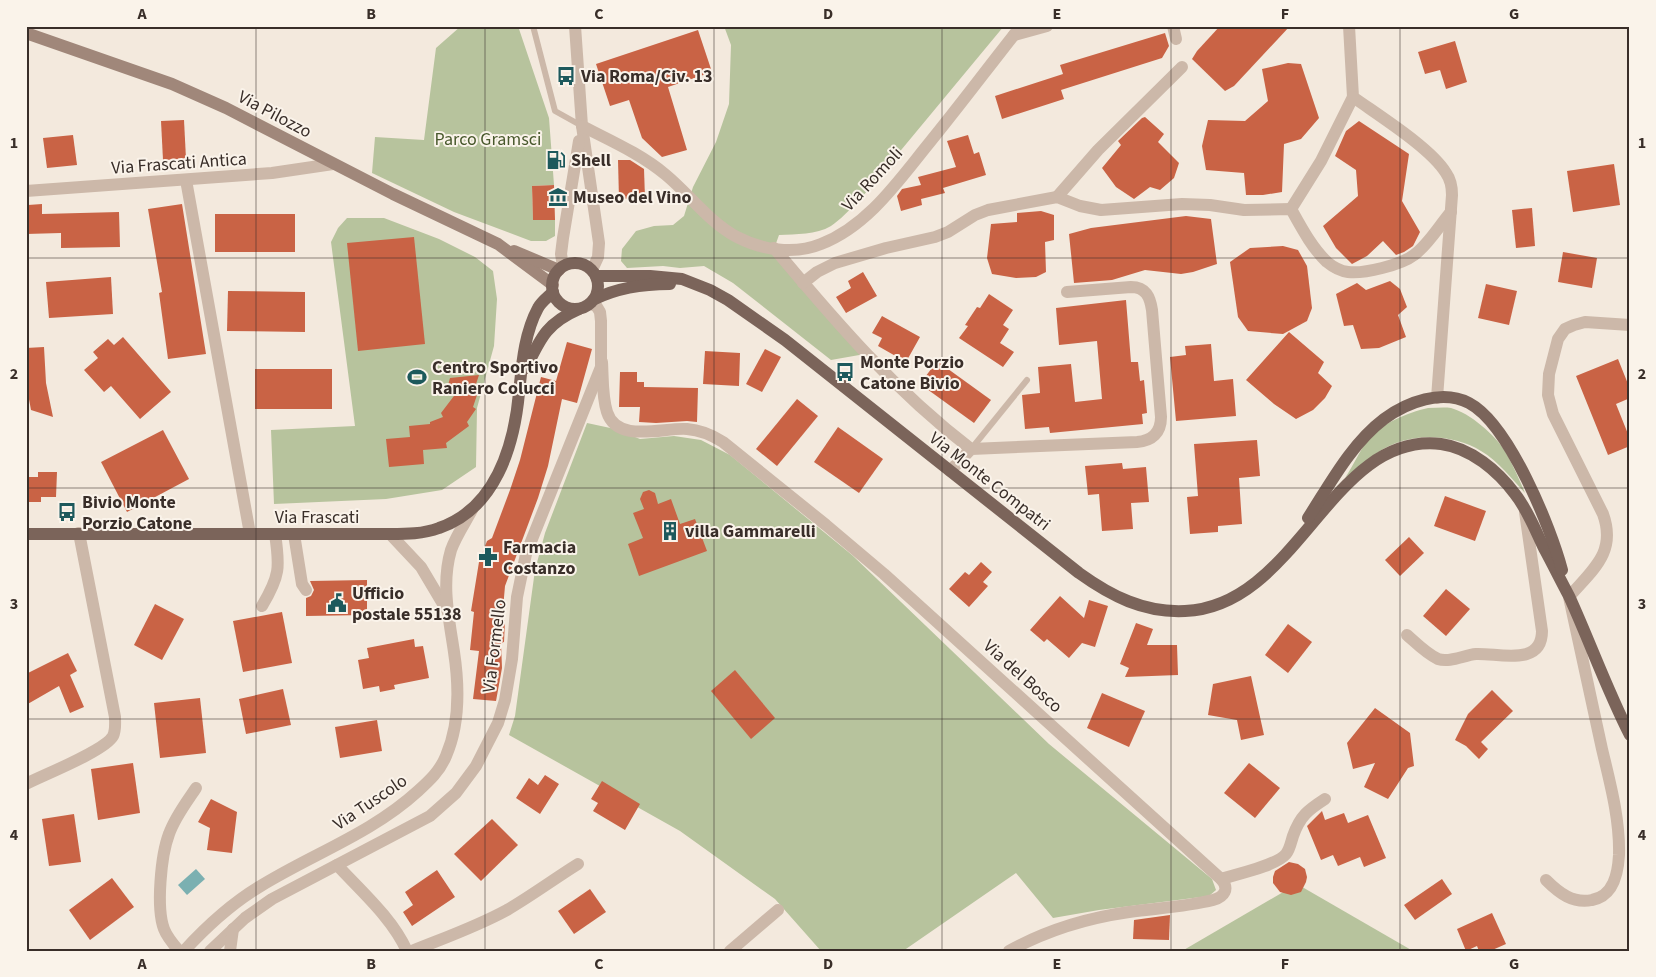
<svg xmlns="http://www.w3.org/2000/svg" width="1656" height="977" viewBox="0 0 1656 977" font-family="'Source Sans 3',sans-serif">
<rect width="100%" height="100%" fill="#f3e9dd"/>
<g fill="#b7c39d">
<path d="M 461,26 L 518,26 L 549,118 L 554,185 L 532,186 L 533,219 L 555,220 L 555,236 L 546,241 L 531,241 L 454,212 L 372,173 L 375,137 L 424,140 L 436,48 Z"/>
<path d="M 724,26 L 1004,26 L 858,202 C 849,210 840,220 831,226 C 816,235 796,234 779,235 L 774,249 L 865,354 L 831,360 L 733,283 L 704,266 L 680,268 L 663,266 L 627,268 L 621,261 L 622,249 L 636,231 L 654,226 L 673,225 L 684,216 L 693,187 L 716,142 L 729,104 L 731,45 Z"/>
<path d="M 347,218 L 384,218 L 439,239 L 475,257 L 493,271 L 497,299 L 494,346 L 477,408 L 476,467 L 442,490 L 386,499 L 274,504 L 271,430 L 355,426 L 331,242 L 338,228 Z"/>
<path d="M 1428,408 C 1436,408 1444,407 1451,408 C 1470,413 1495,435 1505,451 C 1513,465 1519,479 1525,493 C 1512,479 1498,461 1481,451 C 1458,436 1421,433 1396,443 C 1377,450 1361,465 1345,478 C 1353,466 1359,452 1367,441 C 1381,423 1407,413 1428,408 Z"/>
<path d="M 587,423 L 615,429 L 640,439 L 674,436 L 701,440 L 730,455 L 852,555 L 1049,744 L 1212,879 L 1216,890 L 1209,896 L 1099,910 L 1053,918 L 1016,873 L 903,951 L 821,951 L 775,899 L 680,831 L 509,735 L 515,716 L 535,570 L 545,533 Z"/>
<path d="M 1297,884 L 1413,951 L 1182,951 Z"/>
</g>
<path fill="#7bb0b1" d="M 196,869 L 205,879 L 187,895 L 178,885 Z"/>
<g fill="#c96345">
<path d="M 1220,26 L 1290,26 L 1234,86 L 1225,91 L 1192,59 L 1197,51 Z"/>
<path d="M 698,30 L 712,72 L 668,87 L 687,150 L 662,157 L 642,138 L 629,100 L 610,106 L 596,64 Z"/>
<path d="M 1165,33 L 1169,46 L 1162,58 L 1061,90 L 1064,99 L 1002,119 L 995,96 L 1063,74 L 1060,65 Z"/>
<path d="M 1455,41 L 1467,82 L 1446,89 L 1440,70 L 1425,74 L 1418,52 Z"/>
<path d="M 1288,63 L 1301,64 L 1319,118 L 1301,139 L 1284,144 L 1282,192 L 1263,195 L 1246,195 L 1244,173 L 1206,170 L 1202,146 L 1208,120 L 1245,121 L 1268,101 L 1262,69 Z"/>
<path d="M 1145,117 L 1164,134 L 1158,142 L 1179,163 L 1174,178 L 1160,190 L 1150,187 L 1134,199 L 1116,187 L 1102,168 L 1121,145 L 1118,141 L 1142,118 Z"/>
<path d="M 184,120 L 186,159 L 163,160 L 161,121 Z"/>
<path d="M 1359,121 L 1409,154 L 1402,201 L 1420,232 L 1413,246 L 1404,252 L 1396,255 L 1383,241 L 1367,256 L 1352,264 L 1336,248 L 1323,226 L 1358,196 L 1356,170 L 1335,156 L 1346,131 Z"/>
<path d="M 73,135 L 77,165 L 47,168 L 43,138 Z"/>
<path d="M 968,135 L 974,154 L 979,152 L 986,175 L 943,188 L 945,193 L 921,199 L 922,205 L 901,211 L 897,196 L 902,189 L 921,185 L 918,177 L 956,167 L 947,141 Z"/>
<path d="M 618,160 L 630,160 L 644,169 L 645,198 L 619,199 Z"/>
<path d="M 1614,164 L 1620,205 L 1573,212 L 1567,171 Z"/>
<path d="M 554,185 L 555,220 L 533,220 L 532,186 Z"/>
<path d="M 42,204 L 42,214 L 119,212 L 120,247 L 61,248 L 61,233 L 26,234 L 26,209 L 28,209 L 28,205 Z"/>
<path d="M 182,204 L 206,354 L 168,359 L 159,293 L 162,292 L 148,209 Z"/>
<path d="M 1532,208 L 1535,246 L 1516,248 L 1512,210 Z"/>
<path d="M 1041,211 L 1054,215 L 1054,240 L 1045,242 L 1046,272 L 1036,277 L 1016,278 L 992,274 L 987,258 L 991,224 L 1017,222 L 1017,213 Z"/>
<rect x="215" y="214" width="80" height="38"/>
<path d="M 1186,216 L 1211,219 L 1217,264 L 1193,272 L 1181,274 L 1145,270 L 1112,280 L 1074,283 L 1069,234 L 1091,228 Z"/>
<path d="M 414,237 L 425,344 L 358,351 L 347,243 Z"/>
<path d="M 1283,246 L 1298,250 L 1307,266 L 1312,308 L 1307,321 L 1283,334 L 1248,331 L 1238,317 L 1230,262 L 1250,248 Z"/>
<path d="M 1563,252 L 1597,258 L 1592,288 L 1558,282 Z"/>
<path d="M 863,272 L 877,296 L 846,313 L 836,297 L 851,288 L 848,281 Z"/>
<path d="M 111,277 L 113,314 L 49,318 L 46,282 Z"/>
<path d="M 1390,281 L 1400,289 L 1407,307 L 1398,315 L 1406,337 L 1379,348 L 1361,349 L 1353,325 L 1344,326 L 1336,294 L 1357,283 L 1366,290 Z"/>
<path d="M 1486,284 L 1517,291 L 1509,325 L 1478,318 Z"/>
<path d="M 228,291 L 305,292 L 305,332 L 227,331 Z"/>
<path d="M 989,294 L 1013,310 L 1003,325 L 1009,329 L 1000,343 L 1014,352 L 1003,367 L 959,338 L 968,326 L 965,325 L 977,307 L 980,308 Z"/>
<path d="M 1126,300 L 1131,362 L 1138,362 L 1140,381 L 1144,380 L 1147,413 L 1142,414 L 1143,424 L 1050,433 L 1049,427 L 1025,429 L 1022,395 L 1040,393 L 1038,367 L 1071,364 L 1075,402 L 1102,399 L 1097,341 L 1059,345 L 1056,308 Z"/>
<path d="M 882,316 L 920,337 L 906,362 L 878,346 L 882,338 L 872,333 Z"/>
<path d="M 1289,332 L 1324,362 L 1318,373 L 1332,386 L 1325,398 L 1313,410 L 1296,419 L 1274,404 L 1246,380 Z"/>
<path d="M 123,337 L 171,392 L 140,419 L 111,386 L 104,392 L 84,370 L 98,358 L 93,352 L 108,339 L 114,345 Z"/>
<path d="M 567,342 L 592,349 L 577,403 L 562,399 L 548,466 L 538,498 L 505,586 L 502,620 L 505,620 L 504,642 L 501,643 L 502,668 L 496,701 L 473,699 L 479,651 L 470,650 L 474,612 L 471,611 L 479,562 L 487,541 L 492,538 L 510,490 L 520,460 L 541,377 L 556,381 Z"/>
<path d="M 1211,344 L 1214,381 L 1233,379 L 1236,416 L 1176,421 L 1170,357 L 1186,355 L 1185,346 Z"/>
<path d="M 44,347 L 46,383 L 53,417 L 31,410 L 26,383 L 26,348 Z"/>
<path d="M 765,349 L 781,357 L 762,392 L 746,384 Z"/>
<path d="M 705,351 L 740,353 L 739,386 L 703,384 Z"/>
<path d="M 1618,359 L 1630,389 L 1630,398 L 1616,404 L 1630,439 L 1630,446 L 1608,455 L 1576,376 Z"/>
<path d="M 937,361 L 991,400 L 974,423 L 920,384 Z"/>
<rect x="255" y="369" width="77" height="40"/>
<path d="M 620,372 L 637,372 L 637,382 L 644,382 L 644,387 L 698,388 L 697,422 L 687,421 L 656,423 L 639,422 L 640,407 L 619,407 Z"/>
<path d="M 479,375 L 473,393 L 477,395 L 473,407 L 476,409 L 467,422 L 469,426 L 446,443 L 447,448 L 423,450 L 424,464 L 389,467 L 386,439 L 410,437 L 409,426 L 430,424 L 430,422 L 443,417 L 441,413 L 457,392 L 447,389 L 450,378 Z"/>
<path d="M 797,399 L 818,416 L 777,466 L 756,449 Z"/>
<path d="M 838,427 L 883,459 L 859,493 L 814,462 Z"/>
<path d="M 163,430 L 189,479 L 127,512 L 101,462 Z"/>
<path d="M 1257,440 L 1260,476 L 1239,478 L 1242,524 L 1218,526 L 1218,532 L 1190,534 L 1187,497 L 1198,496 L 1194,444 Z"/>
<path d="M 1122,463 L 1123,469 L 1146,467 L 1149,502 L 1131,503 L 1133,529 L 1102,531 L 1099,494 L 1088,495 L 1085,466 Z"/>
<path d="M 38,472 L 57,472 L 56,497 L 41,497 L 41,502 L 27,502 L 27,477 L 38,477 Z"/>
<path d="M 649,490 L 655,493 L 658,504 L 671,499 L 680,524 L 695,519 L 707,551 L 639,576 L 628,544 L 643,538 L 633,513 L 644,509 L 640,499 L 643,492 Z"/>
<path d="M 1445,496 L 1486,511 L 1475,541 L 1434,526 Z"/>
<path d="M 1409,537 L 1424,553 L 1400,576 L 1385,560 Z"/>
<path d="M 981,562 L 992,572 L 983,582 L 988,586 L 969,607 L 949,589 L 965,572 L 969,575 Z"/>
<path d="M 367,580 L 367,615 L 306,616 L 306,598 L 311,596 L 314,590 L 310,581 Z"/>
<path d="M 1446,589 L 1470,609 L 1446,636 L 1423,616 Z"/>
<path d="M 1060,596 L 1084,618 L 1089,600 L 1108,606 L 1095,647 L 1082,643 L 1069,658 L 1047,639 L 1044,642 L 1030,630 Z"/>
<path d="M 155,604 L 184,619 L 162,660 L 134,645 Z"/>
<path d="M 282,612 L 292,663 L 243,672 L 233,621 Z"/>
<path d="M 1136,623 L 1153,629 L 1147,645 L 1177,645 L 1178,675 L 1125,677 L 1129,668 L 1120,664 Z"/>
<path d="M 1288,624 L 1312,642 L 1288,673 L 1265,655 Z"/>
<path d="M 414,639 L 415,647 L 423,646 L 429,678 L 394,685 L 395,689 L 380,692 L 379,686 L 363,689 L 358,660 L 369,658 L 367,648 Z"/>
<path d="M 68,653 L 77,671 L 70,675 L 84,707 L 70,713 L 59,686 L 26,705 L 26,674 Z"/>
<path d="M 735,670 L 775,718 L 751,739 L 711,691 Z"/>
<path d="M 1251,676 L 1264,735 L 1241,740 L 1237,720 L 1208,715 L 1213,684 Z"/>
<path d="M 283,689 L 291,725 L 246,734 L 239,699 Z"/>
<path d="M 1492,690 L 1513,711 L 1481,742 L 1488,749 L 1479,759 L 1466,746 L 1455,740 L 1468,714 Z"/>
<path d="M 1102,693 L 1145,711 L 1129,747 L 1087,728 Z"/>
<path d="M 200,698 L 206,753 L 160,758 L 154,703 Z"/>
<path d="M 1375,708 L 1410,733 L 1414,766 L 1408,768 L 1388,799 L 1364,787 L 1375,763 L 1353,769 L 1347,743 Z"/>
<path d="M 377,720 L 382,751 L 340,758 L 335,727 Z"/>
<path d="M 133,763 L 140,813 L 98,820 L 91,769 Z"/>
<path d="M 1249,763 L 1280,788 L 1255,818 L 1224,793 Z"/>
<path d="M 545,775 L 559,784 L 540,814 L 516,798 L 529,778 L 538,785 Z"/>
<path d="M 602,781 L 640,804 L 625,830 L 593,811 L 598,803 L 591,799 Z"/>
<path d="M 211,799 L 237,812 L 232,853 L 207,850 L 210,828 L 198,822 Z"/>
<path d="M 1322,811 L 1325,820 L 1344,813 L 1348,823 L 1368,815 L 1386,858 L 1364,867 L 1360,857 L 1338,866 L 1333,855 L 1321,860 L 1307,826 Z"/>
<path d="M 74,814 L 81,862 L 49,866 L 42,819 Z"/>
<path d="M 492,819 L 518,845 L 481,881 L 454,854 Z"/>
<path d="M 1289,862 L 1298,864 L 1305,869 L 1307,877 L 1306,882 L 1301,892 L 1291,895 L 1280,892 L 1273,883 L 1273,877 L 1275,871 Z"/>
<path d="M 437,870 L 455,897 L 412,926 L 403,912 L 413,905 L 405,892 Z"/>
<path d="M 112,878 L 134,907 L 90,940 L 69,910 Z"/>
<path d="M 1442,879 L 1452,894 L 1415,920 L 1404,905 Z"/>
<path d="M 590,889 L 606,912 L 574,934 L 558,911 Z"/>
<path d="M 1492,913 L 1506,944 L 1490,951 L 1479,951 L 1477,946 L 1466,951 L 1457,929 Z"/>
<path d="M 1170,915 L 1169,940 L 1133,939 L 1134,920 Z"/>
</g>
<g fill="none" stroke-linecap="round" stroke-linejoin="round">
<g stroke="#ccb8a9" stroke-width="6">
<path d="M 533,26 L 555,111 L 582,126"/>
<path d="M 972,448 L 1027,380"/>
</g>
<g stroke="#ccb8a9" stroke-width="12">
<path d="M 575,26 L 582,126 L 599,243 L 598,257 L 592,270"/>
<path d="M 1173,26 L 1176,39"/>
<path d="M 1349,26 L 1353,97 C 1378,115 1431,148 1446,173 C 1451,180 1452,187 1452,195 L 1437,398"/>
<path d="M 1014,35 L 1047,26"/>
<path d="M 582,126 C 611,141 641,154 666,175 C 690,195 709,222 737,237 C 762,250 794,255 821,244 C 868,226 899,180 930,142 C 961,104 990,65 1021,26"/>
<path d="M 186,180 L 250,534"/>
<path d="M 26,191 L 272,173 L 333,164"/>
<path d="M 1057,197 L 1098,150 L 1182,67"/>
<path d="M 1291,209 L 1321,161 L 1353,97"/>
<path d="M 774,248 C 836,322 894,390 971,449"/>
<path d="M 563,266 L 561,254 L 563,238 L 579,141"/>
<path d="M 803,283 L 817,272 L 835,263 L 886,248 L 935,237 L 948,232 L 975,215 L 988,210 L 1057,197 L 1080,206 L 1101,210 L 1182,204 L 1210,205 L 1244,210 L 1291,209 C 1301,227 1312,248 1327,262 C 1333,267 1340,271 1348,272 C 1364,274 1401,265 1414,255 C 1428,245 1439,226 1451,212"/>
<path d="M 602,362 C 603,378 602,396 607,412 C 617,444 664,427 687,429 C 701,430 712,435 723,442 L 826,525 L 884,574 L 1221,879 C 1230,889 1224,897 1213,900 C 1185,907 1157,908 1129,912 C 1087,918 1047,930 1009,951"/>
<path d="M 950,471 L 971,449 L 1137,442 C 1152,441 1161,433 1161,417 L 1152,310 C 1150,297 1146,287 1131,287 L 1067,292"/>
<path d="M 294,534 L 302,584 L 306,590"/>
<path d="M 262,606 C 280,576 280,567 275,534"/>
<path d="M 1407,635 C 1416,643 1427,654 1438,659 C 1450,663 1464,655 1476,654 C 1499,653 1542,667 1542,631 L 1525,512"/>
<path d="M 26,784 C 43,775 105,751 113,736 C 116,730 115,723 115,717 L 79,533"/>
<path d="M 337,865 C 362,892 392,918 407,951"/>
<path d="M 1221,879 C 1237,874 1276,866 1286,854 C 1290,849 1291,842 1293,836 C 1300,816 1308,810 1325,799"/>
<path d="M 1546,880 C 1559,893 1573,904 1592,900 C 1614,896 1618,873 1619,855 C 1620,819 1610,783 1602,749 C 1591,699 1580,648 1569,597 C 1592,570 1617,553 1603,514 L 1553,414 L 1548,395 L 1549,374 L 1558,339 L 1565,329 L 1574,325 L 1585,322 L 1630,325"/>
<path d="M 179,951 C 173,944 167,937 164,929 C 156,908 161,855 169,834 C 175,817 186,803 196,788"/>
<path d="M 210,951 L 245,918 L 272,899 L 430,816 L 456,793 L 476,766 L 498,723 L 505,700 L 512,659 L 517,597 L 526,554 L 601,367 L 601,321 L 600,312 L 597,307 L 591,303"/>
<path d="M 230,951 L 233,929"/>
<path d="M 412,951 C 444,938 476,927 507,910 C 531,896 554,879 578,864"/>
<path d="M 730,951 L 778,910"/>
</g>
<g stroke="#ccb8a9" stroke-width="12">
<path d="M 390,534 L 421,567 L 446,609"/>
<path d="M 184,951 C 206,927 231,904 259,887 C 312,854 371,834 418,791 C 429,781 440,771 446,756 C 460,724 459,685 454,652 C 449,618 441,584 451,550 C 456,536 465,523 472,510"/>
</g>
<g stroke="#a0877a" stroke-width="12">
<path d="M 26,33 L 172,84 L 226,108 L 393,194 L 498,244 L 553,285"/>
<path d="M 514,251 L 559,270"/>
</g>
<g stroke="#7b645a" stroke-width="12">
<circle cx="575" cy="286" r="23"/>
<path d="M 596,276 L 650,276 L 682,279 L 710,290 L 728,300 L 785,340 L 1079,573 C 1111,596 1144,613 1185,611 C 1299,606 1331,431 1441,444 C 1471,448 1498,471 1515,494 C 1528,510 1536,532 1545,550 C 1553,565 1561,581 1569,596 C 1590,642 1607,690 1630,735"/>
<path d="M 595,299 C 617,288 645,284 670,284"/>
<path d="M 526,368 C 541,337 547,323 579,309"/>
<path d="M 1308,518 C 1330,484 1351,444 1384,419 C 1407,402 1442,389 1469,403 C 1509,424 1551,528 1562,570"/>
<path d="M 26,534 L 390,534 C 406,534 423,534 439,528 C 495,509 514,447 519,393 C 522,365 524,334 538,308 C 541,302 548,297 553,292"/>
</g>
</g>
<path fill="none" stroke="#392e29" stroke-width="1" stroke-opacity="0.55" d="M 256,26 L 256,951M 485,26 L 485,951M 714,26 L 714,951M 942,26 L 942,951M 1171,26 L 1171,951M 1400,26 L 1400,951M 26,258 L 1630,258M 26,488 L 1630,488M 26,719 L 1630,719"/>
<defs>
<g id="bus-bare" transform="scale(1.5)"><path d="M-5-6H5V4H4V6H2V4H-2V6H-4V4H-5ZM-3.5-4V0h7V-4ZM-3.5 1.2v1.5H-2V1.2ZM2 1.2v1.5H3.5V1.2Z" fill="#1d595c" stroke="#faf3ea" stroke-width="2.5" paint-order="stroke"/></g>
<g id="fuel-bare" transform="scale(1.5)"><path d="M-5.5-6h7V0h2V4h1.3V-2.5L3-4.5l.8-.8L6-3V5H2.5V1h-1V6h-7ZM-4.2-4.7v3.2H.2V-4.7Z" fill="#1d595c" stroke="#faf3ea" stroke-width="2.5" paint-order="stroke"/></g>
<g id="museum-bare" transform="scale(1.5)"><path d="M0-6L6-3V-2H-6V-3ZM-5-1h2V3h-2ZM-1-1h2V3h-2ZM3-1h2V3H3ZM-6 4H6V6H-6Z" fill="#1d595c" stroke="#faf3ea" stroke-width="2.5" paint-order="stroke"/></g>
<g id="stadium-bare" transform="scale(1.5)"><path d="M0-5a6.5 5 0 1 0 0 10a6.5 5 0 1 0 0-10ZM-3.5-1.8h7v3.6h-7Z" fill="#1d595c" stroke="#faf3ea" stroke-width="2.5" paint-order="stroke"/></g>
<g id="building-bare" transform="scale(1.5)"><path d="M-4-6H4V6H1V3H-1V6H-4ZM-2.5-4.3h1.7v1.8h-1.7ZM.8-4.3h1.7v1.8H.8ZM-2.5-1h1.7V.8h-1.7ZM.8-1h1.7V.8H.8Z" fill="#1d595c" stroke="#faf3ea" stroke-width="2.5" paint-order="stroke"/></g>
<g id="pharmacy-bare" transform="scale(1.5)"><path d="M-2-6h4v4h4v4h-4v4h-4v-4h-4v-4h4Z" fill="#1d595c" stroke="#faf3ea" stroke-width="2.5" paint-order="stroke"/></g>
<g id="civic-bare" transform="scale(1.5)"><path d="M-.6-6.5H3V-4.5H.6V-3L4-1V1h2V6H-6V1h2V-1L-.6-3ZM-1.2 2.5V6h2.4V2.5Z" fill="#1d595c" stroke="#faf3ea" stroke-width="2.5" paint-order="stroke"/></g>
</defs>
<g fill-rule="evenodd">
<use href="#bus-bare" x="566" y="76"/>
<use href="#fuel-bare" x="556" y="160"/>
<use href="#museum-bare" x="558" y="197"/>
<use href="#bus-bare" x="845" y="372"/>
<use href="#stadium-bare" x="417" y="377"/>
<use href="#bus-bare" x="67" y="512"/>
<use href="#building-bare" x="670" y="531"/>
<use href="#pharmacy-bare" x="488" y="557"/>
<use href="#civic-bare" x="337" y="603"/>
</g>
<g text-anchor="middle" stroke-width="4" stroke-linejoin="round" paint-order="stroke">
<g font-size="18" font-weight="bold" fill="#392e29" stroke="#faf3ea" text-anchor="start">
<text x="581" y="82">Via Roma/Civ. 13</text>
<text x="571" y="166">Shell</text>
<text x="573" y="203">Museo del Vino</text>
<text x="860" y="368">Monte Porzio<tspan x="860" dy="21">Catone Bivio</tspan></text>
<text x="432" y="373">Centro Sportivo<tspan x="432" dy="21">Raniero Colucci</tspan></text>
<text x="82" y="508">Bivio Monte<tspan x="82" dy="21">Porzio Catone</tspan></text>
<text x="685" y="537">villa Gammarelli</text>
<text x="503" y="553">Farmacia<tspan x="503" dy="21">Costanzo</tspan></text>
<text x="352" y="599">Ufficio<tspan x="352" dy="21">postale 55138</tspan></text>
</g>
<g font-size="18" fill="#392e29" stroke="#faf3ea">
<text transform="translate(275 114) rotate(28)" y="6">Via Pilozzo</text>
<text transform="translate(179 163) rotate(-4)" y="6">Via Frascati Antica</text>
<text transform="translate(872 179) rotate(-47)" y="6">Via Romoli</text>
<text transform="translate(990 481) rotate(38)" y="6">Via Monte Compatri</text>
<text x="317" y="523">Via Frascati</text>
<text transform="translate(494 646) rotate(-83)" y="6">Via Formello</text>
<text transform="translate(1023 676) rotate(42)" y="6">Via del Bosco</text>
<text transform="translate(370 802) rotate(-34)" y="6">Via Tuscolo</text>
</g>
<g font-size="18" fill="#48582c" stroke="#faf3ea">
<text x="488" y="145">Parco Gramsci</text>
</g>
</g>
<rect width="1656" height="977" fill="none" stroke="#faf3ea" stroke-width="55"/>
<rect x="28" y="28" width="1600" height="922" fill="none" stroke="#392e29" stroke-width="2"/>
<g font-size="16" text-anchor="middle" font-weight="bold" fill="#392e29">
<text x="142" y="19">A</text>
<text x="371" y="19">B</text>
<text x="599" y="19">C</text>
<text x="828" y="19">D</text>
<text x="1057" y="19">E</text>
<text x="1285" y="19">F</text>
<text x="1514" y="19">G</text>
<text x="14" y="148">1</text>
<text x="1642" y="148">1</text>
<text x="14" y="379">2</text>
<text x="1642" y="379">2</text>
<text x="14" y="609">3</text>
<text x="1642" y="609">3</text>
<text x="14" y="840">4</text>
<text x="1642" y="840">4</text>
<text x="142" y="969">A</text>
<text x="371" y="969">B</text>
<text x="599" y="969">C</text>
<text x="828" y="969">D</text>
<text x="1057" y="969">E</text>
<text x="1285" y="969">F</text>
<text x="1514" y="969">G</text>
</g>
</svg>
